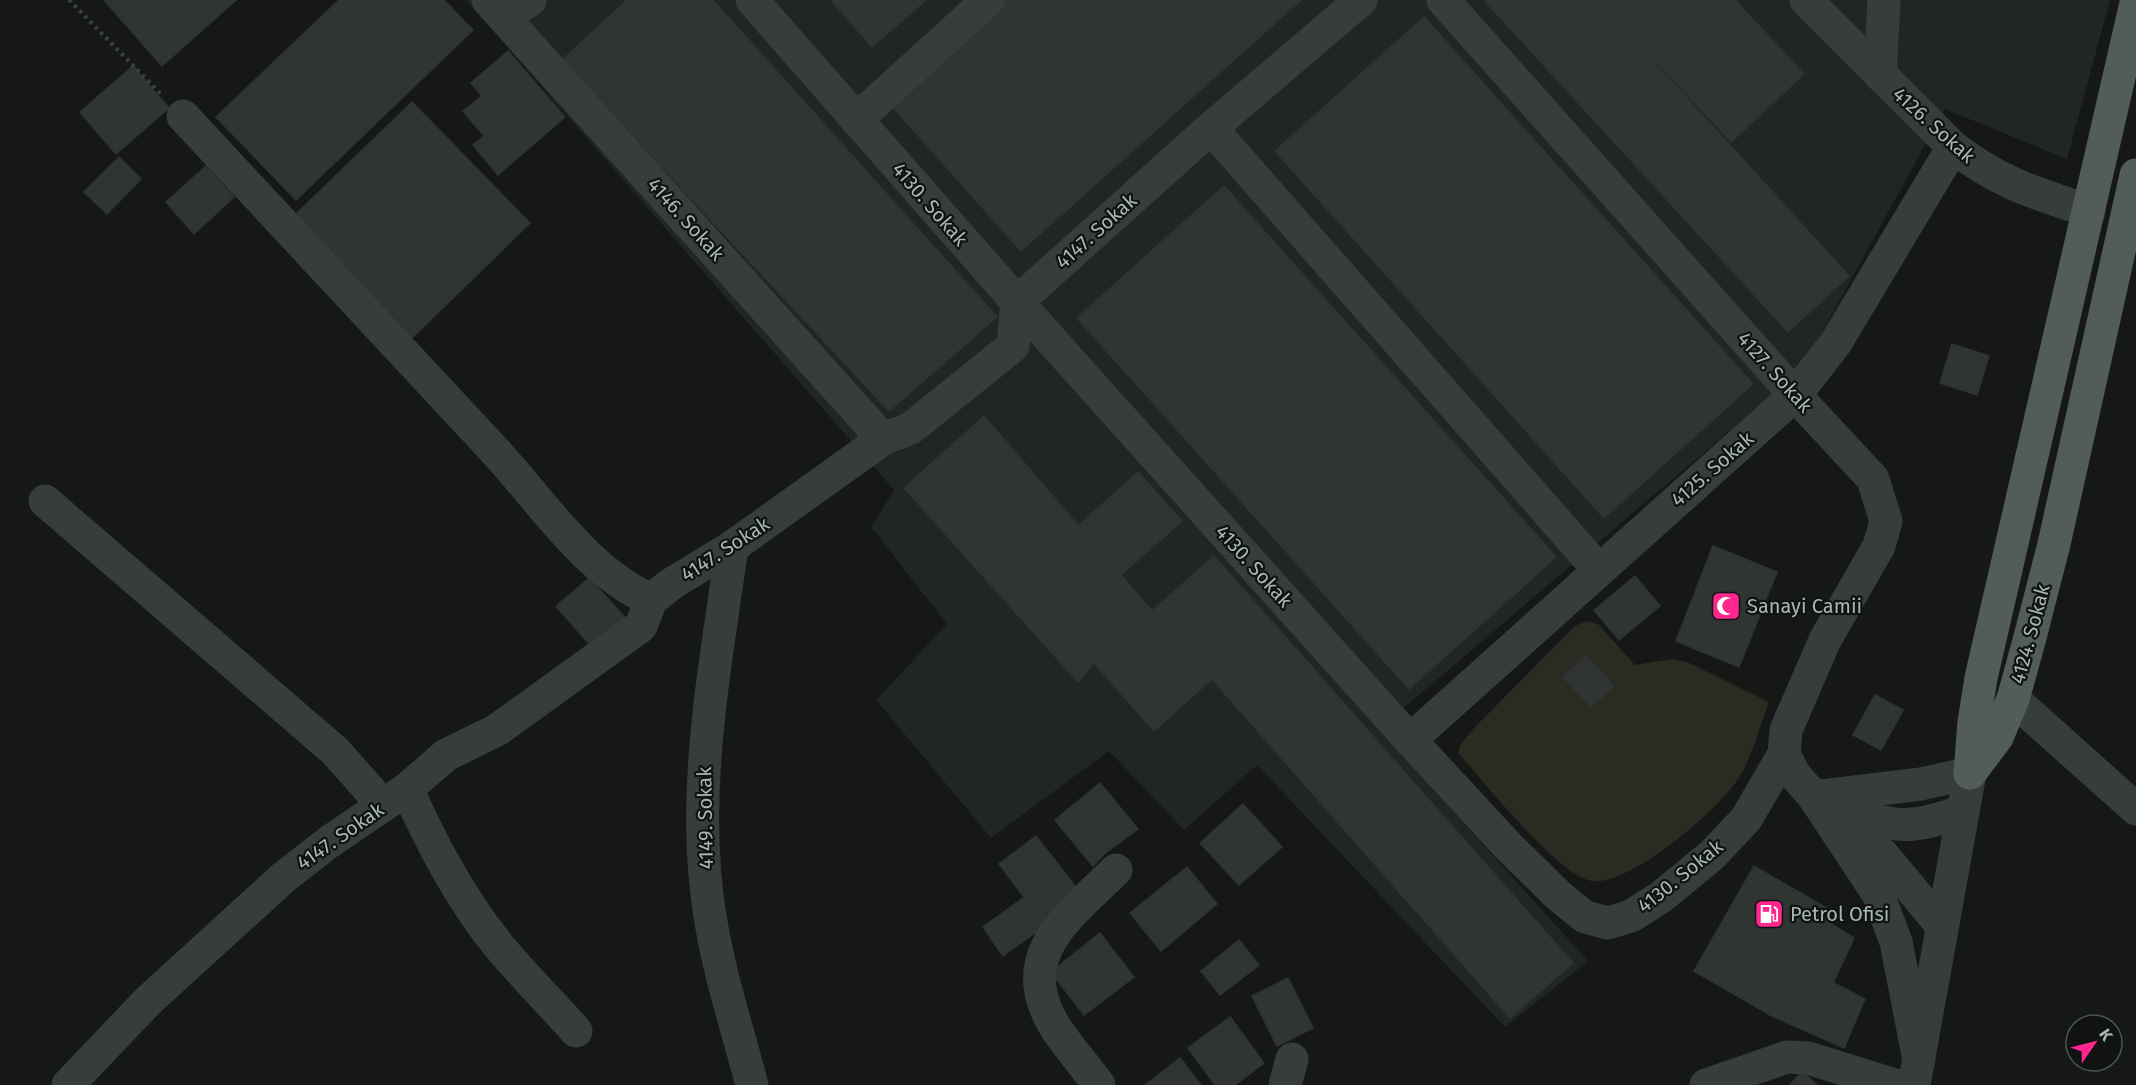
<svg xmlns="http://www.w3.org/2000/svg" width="2136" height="1085" viewBox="0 0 2136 1085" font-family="'Fira Sans',sans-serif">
<rect width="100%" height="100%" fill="#151817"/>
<path fill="#212524" d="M 466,0 L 2110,0 L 2067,159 L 1945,109 L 1802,369 L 1379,729 L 1588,961 L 1505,1027 L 1257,765 L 1184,830 L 1109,751 L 991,838 L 876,700 L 947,624 L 871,527 L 894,490 Z"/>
<path fill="#2b2b21" d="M 1586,621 L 1598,624 L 1635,665 L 1672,659 L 1687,662 L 1769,702 C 1759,727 1752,760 1736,782 C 1716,811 1624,892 1588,880 C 1553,869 1485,783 1458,753 L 1460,745 L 1474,728 L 1575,626 Z"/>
<g fill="#303433" stroke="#2f3433" stroke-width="1.5">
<path d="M 104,0 L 236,0 L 162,66 Z"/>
<path d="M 339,0 L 444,0 L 473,30 L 296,200 L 216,117 Z"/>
<path d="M 627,0 L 713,0 L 997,317 L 889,411 L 562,60 Z"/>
<path d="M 831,0 L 926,0 L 872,47 Z"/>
<path d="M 1004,0 L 1301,0 L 1021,251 L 889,103 Z"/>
<path d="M 1484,0 L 1598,0 L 1849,276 L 1788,332 Z"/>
<path d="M 1599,0 L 1735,0 L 1804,74 L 1731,142 Z"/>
<path d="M 1424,17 L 1753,384 L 1604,518 L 1275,151 Z"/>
<path d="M 508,51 L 565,117 L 498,175 L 473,145 L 484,136 L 463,111 L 482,96 L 471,83 Z"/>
<path d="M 133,66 L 169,108 L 116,154 L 80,112 Z"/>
<path d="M 412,102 L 530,223 L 412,338 L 294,216 Z"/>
<path d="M 119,157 L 141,179 L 107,214 L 84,192 Z"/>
<path d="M 206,166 L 234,197 L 194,234 L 166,202 Z"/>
<path d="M 1224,186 L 1556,557 L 1409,689 L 1077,318 Z"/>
<path d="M 1952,344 L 1989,356 L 1977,395 L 1940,383 Z"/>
<path d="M 984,416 L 1152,611 L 1094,663 L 1078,682 L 904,488 Z"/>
<path d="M 1138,472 L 1182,521 L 1121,575 L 1078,526 Z"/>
<path d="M 1713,546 L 1777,572 L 1739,667 L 1676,641 Z"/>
<path d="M 1214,556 L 1573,963 L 1510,1018 L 1152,611 Z"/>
<path d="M 1635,576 L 1660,606 L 1619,640 L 1594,610 Z"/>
<path d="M 589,578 L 629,622 L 596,652 L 556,606 Z"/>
<path d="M 1152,611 L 1212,679 L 1154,731 L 1094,663 Z"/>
<path d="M 1586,656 L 1614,686 L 1591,707 L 1563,677 Z"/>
<path d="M 1875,695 L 1903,710 L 1881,750 L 1853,735 Z"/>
<path d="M 1100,783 L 1138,829 L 1104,854 L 1093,866 L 1055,820 Z"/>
<path d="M 1243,804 L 1282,847 L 1239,885 L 1200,843 Z"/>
<path d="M 1036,836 L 1079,891 L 1048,915 L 1030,893 L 1024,897 L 999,864 Z"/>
<path d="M 1754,866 L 1830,910 L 1770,1015 L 1694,971 Z"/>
<path d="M 1187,867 L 1217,904 L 1161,951 L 1130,913 Z"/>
<path d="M 1030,893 L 1051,921 L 1003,956 L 983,927 Z"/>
<path d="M 1825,920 L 1854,938 L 1833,983 L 1799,965 Z"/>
<path d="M 1100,933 L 1134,977 L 1084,1015 L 1051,972 Z"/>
<path d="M 1239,940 L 1259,965 L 1220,995 L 1201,971 Z"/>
<path d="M 1799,965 L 1865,999 L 1844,1048 L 1770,1015 Z"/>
<path d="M 1288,978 L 1313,1028 L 1277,1046 L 1252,996 Z"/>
<path d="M 1230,1017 L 1264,1063 L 1235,1085 L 1215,1085 L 1188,1048 Z"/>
<path d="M 1180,1058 L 1201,1085 L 1145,1085 Z"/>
<path d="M 1802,1071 L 1817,1085 L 1790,1085 Z"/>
</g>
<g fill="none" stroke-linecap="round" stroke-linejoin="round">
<path stroke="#3c4441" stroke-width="4" stroke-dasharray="3 4.5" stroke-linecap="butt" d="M 69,0 L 161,94"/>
<g stroke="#363d3b" stroke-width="33">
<path d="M 488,0 L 883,439"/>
<path d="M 752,0 L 1017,302 L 1410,740 L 1508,846 L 1559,896 L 1585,917 L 1608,923 L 1631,916 L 1661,897 L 1712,855 L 1746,819 L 1784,754"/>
<path d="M 1443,0 L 1795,395 L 1873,479 L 1886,521 L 1879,546 L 1825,640 L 1786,730 L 1784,754 L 1794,774 L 1814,797 L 1878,894 L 1896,942 L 1919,1060"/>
<path d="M 1806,0 L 1953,147 C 1999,183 2035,193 2089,211"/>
<path d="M 504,17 L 530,0"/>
<path d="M 1880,75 L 1884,0"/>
<path d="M 183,116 C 287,228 391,340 495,451 C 543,503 585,570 651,600"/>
<path d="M 856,120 L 988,0"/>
<path d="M 1211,128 L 1598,569"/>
<path d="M 45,501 L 335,751 L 383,805"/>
<path d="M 732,547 C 715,670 689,798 711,922 C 720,977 738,1031 752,1085"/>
<path d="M 2013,699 L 2136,809"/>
<path d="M 1410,740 L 1795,395 L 1835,344 L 1953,147"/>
<path d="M 407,789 C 432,844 460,898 498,945 C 523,975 550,1002 576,1031"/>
<path d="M 1814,797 L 1921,784 L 1970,773 L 1914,1085"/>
<path d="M 1838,807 C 1892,828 1908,831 1963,811"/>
<path d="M 1840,819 L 1883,855 L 1942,926"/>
<path d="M 68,1085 L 148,1001 L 284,877 L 329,842 L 407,789 L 446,755 L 497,730 L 641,626 L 651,600 L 671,584 L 732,547 L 883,439 L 911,428 L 1013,346 L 1017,302 L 1211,128 L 1361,0"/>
<path d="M 1099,1085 C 1085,1066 1070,1049 1057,1030 C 1010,957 1067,918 1116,870"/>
<path d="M 1285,1085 L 1292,1059"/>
<path d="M 1706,1085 L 1787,1057 L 1808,1058 L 1895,1085"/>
</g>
<g stroke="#525c58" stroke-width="33">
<path d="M 1970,773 L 1974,722 L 1981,678 L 2136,3"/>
<path d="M 1970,773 L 1997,737 L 2013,699 L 2029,641 L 2054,544 L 2136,175"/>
</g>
</g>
<defs>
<g id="mosque-square" transform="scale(1.5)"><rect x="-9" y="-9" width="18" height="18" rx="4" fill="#ff268d" stroke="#101312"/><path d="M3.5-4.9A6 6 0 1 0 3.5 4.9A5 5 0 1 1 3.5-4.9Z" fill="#fff"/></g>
<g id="fuel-square" transform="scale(1.5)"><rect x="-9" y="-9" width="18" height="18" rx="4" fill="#ff268d" stroke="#101312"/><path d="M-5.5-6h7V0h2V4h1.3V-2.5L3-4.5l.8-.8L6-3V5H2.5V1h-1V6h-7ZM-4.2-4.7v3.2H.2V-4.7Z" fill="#fff"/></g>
</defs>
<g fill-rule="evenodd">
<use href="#mosque-square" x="1726" y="606"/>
<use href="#fuel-square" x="1769" y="914"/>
</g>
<g text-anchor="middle" stroke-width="4.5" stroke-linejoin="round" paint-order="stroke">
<g font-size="20" fill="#a6b9b0" stroke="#101312">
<text transform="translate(1934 125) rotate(42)" y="7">4126. Sokak</text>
<text transform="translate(930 204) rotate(49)" y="7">4130. Sokak</text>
<text transform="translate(686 219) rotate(48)" y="7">4146. Sokak</text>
<text transform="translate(1096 231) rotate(-42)" y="7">4147. Sokak</text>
<text transform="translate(1775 372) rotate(48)" y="7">4127. Sokak</text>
<text transform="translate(1712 469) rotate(-41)" y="7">4125. Sokak</text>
<text transform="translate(725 549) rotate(-33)" y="7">4147. Sokak</text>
<text transform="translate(1254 566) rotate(48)" y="7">4130. Sokak</text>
<text transform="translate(2030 634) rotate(-75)" y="7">4124. Sokak</text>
<text transform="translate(705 818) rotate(-91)" y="7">4149. Sokak</text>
<text transform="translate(340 836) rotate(-35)" y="7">4147. Sokak</text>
<text transform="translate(1680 876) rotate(-39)" y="7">4130. Sokak</text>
</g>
<g font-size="20" fill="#a6b9b0" stroke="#101312" text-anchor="start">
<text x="1747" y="613">Sanayi Camii</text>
<text x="1790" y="921">Petrol Ofisi</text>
</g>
</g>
<g transform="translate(2094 1043) rotate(55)"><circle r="28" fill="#101312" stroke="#4c5551" stroke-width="1.5"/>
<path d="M0-4.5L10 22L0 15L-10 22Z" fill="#ff268d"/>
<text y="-9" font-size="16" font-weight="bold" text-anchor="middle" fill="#a6b9b0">K</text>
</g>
</svg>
